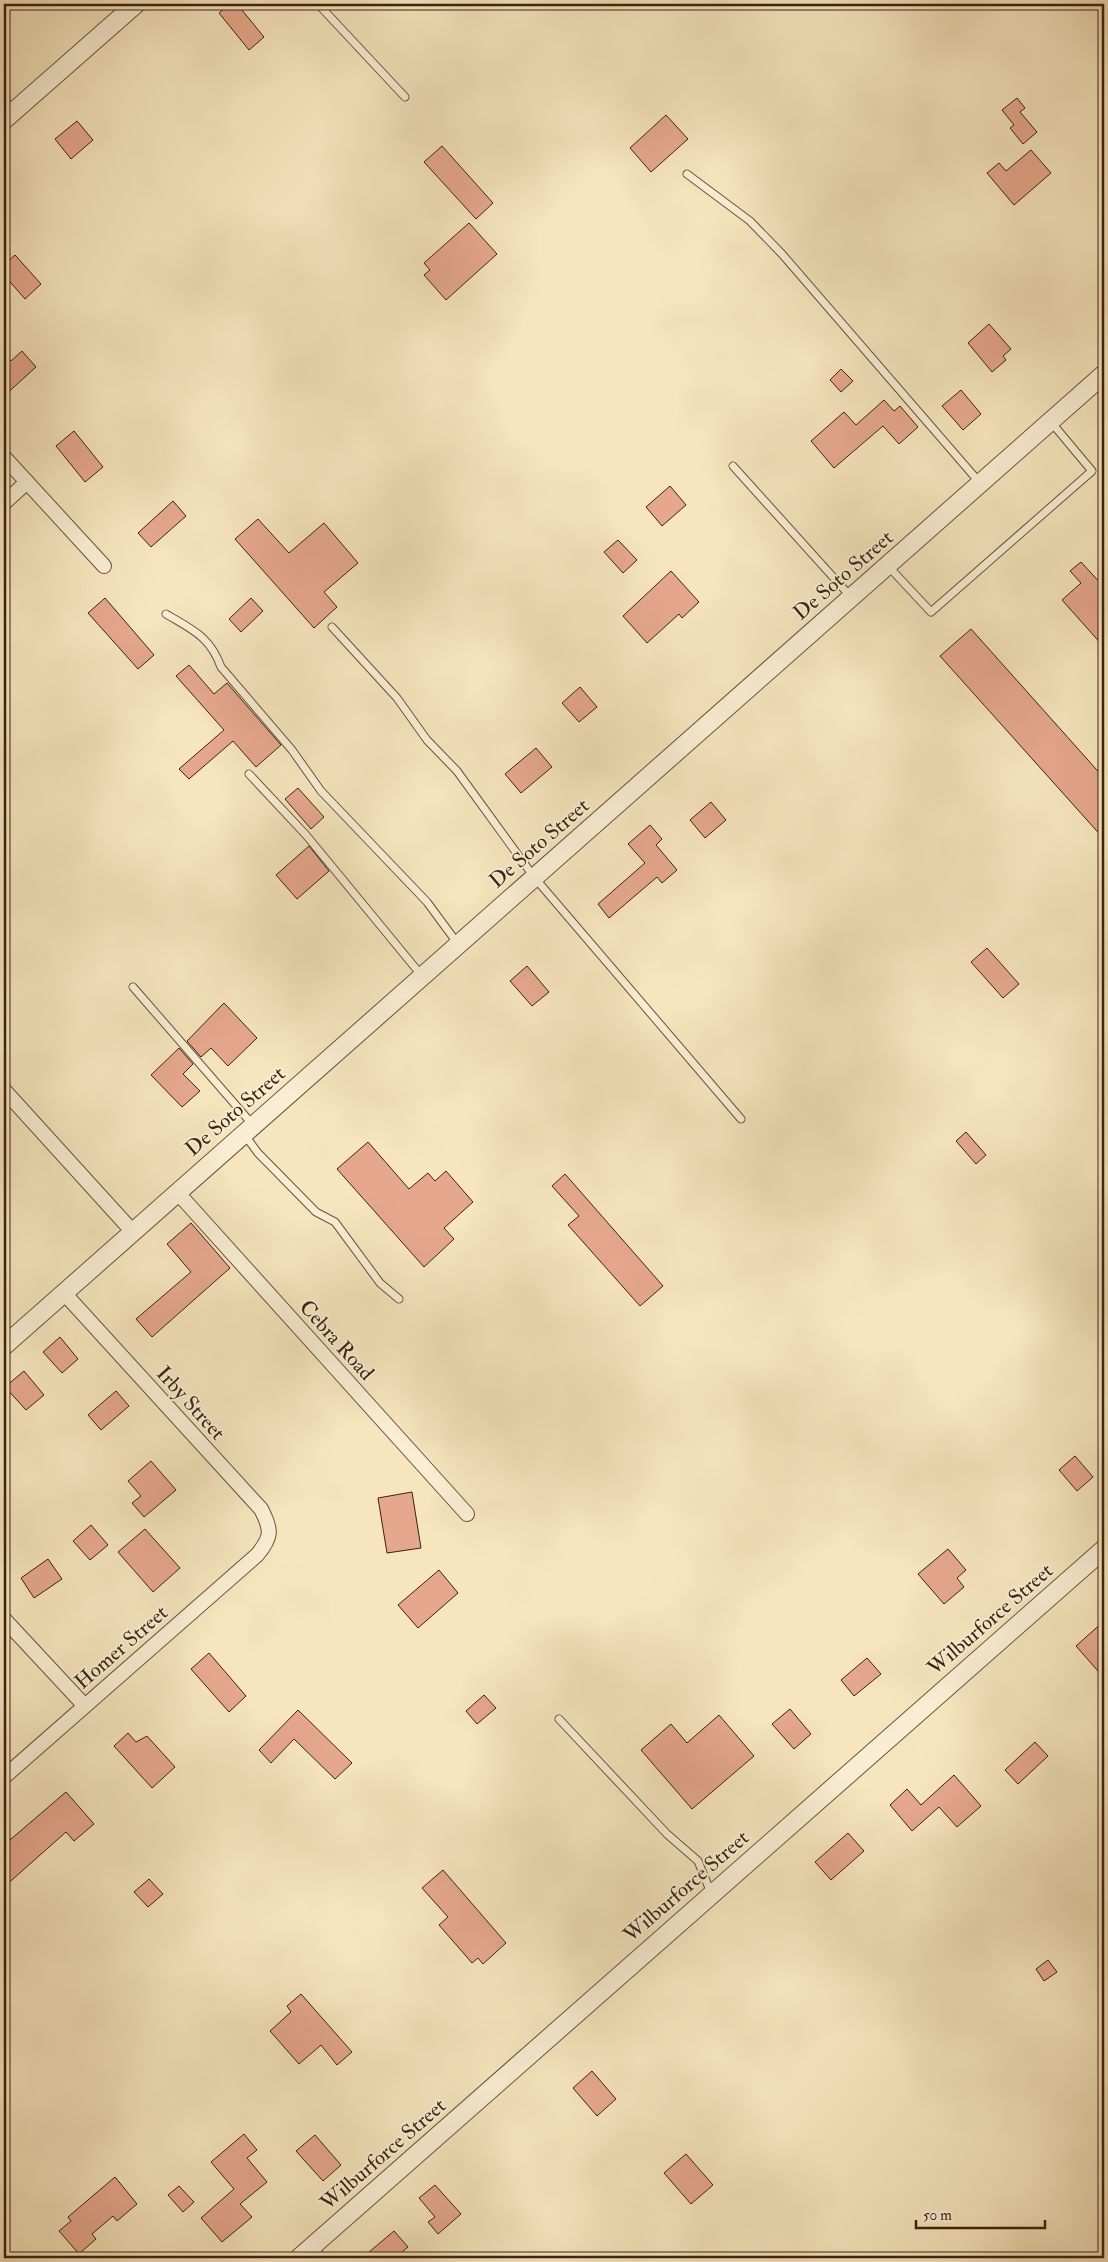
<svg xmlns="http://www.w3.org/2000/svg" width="1108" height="2262" viewBox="0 0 1108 2262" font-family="'IM FELL Double Pica',serif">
<rect width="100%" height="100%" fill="#f6e5bd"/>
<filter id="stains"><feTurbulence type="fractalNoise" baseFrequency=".004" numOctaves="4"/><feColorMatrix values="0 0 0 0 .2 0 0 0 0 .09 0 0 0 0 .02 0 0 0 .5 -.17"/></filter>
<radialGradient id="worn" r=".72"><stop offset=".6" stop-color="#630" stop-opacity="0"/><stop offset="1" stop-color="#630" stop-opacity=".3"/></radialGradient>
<g fill="#e6a88d" stroke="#3c2210">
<path d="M 230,4 L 237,4 L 264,37 L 249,50 L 219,13 Z"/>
<path d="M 1017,98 L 1025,108 L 1020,112 L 1037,132 L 1023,144 L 1010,128 L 1014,125 L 1002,110 Z"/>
<path d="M 666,115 L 688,139 L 651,172 L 630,148 Z"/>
<path d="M 77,121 L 93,140 L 71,159 L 55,139 Z"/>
<path d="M 442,146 L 493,203 L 476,219 L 424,162 Z"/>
<path d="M 1031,150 L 1051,173 L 1014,205 L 987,173 L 999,163 L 1006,171 Z"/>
<path d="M 469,223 L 497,254 L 446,300 L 424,275 L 430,270 L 424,263 Z"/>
<path d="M 15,255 L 41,284 L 25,299 L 4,275 L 4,265 Z"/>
<path d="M 989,324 L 1011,349 L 1003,356 L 1006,360 L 992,372 L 968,343 Z"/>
<path d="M 22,351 L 36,367 L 4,396 L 4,353 L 11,361 Z"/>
<path d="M 841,369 L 853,381 L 841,392 L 830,380 Z"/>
<path d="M 961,390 L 981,414 L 963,430 L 942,406 Z"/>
<path d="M 884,400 L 894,411 L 900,406 L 918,427 L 899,444 L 883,426 L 834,468 L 811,441 L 844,412 L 856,425 Z"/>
<path d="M 74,431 L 103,467 L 85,482 L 56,446 Z"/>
<path d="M 670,486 L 686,505 L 662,526 L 646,507 Z"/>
<path d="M 173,501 L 186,516 L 151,547 L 138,533 Z"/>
<path d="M 258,519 L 289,553 L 324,523 L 358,563 L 324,592 L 337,607 L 314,628 L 235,539 Z"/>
<path d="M 618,540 L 637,560 L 623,573 L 604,552 Z"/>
<path d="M 1081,562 L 1104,587 L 1104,647 L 1062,600 L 1081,583 L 1070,571 Z"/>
<path d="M 671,571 L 699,602 L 682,618 L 679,614 L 647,643 L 623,616 Z"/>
<path d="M 105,598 L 154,655 L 138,669 L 88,613 Z"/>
<path d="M 251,598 L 263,611 L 241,632 L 229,619 Z"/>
<path d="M 971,629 L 1104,778 L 1104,839 L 940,656 Z"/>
<path d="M 189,665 L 214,694 L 227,683 L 281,745 L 256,767 L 233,741 L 189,779 L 179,769 L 224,730 L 176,676 Z"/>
<path d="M 580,687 L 597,707 L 579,722 L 562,703 Z"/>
<path d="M 536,748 L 552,767 L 521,793 L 505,774 Z"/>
<path d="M 298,788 L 324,817 L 311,829 L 285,799 Z"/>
<path d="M 711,802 L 726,820 L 705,838 L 690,820 Z"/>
<path d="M 650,825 L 662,839 L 656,845 L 677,870 L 662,883 L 657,877 L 609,918 L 598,904 L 645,863 L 628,844 Z"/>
<path d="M 309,846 L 329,871 L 297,899 L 276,875 Z"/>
<path d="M 987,948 L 1019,984 L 1003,998 L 971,962 Z"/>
<path d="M 527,966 L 549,992 L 532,1006 L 510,981 Z"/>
<path d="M 224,1003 L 257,1038 L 228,1066 L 211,1048 L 201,1057 L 187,1041 Z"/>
<path d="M 179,1048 L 193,1064 L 183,1074 L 200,1091 L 182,1107 L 151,1075 Z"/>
<path d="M 966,1132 L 986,1155 L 976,1164 L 956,1141 Z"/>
<path d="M 368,1142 L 409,1189 L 428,1173 L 435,1181 L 446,1171 L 473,1202 L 444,1228 L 454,1239 L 424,1267 L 337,1169 Z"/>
<path d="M 565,1174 L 663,1286 L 640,1306 L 568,1225 L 579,1216 L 552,1186 Z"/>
<path d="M 191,1223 L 230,1268 L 152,1337 L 136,1319 L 191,1272 L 167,1244 Z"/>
<path d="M 60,1337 L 78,1359 L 62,1373 L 43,1352 Z"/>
<path d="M 24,1371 L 44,1395 L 26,1410 L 5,1387 Z"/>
<path d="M 116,1391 L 129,1406 L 101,1430 L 88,1415 Z"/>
<path d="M 1075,1456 L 1093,1477 L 1077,1491 L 1059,1470 Z"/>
<path d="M 151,1461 L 176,1490 L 144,1517 L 132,1503 L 141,1496 L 128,1481 Z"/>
<path d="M 412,1492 L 421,1548 L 387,1553 L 378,1498 Z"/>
<path d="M 91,1525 L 108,1545 L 90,1560 L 73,1541 Z"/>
<path d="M 145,1529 L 180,1568 L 153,1592 L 118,1552 Z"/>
<path d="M 948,1549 L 966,1570 L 957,1578 L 964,1587 L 944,1604 L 918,1574 Z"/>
<path d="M 48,1559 L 62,1579 L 34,1598 L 21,1578 Z"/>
<path d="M 439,1570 L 458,1593 L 418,1628 L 398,1605 Z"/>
<path d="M 1104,1621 L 1104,1678 L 1076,1646 Z"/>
<path d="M 209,1653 L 246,1696 L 229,1712 L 191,1669 Z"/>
<path d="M 867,1658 L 881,1674 L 854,1696 L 841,1680 Z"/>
<path d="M 484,1695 L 496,1708 L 477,1724 L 466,1711 Z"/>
<path d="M 790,1709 L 811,1734 L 794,1749 L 772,1724 Z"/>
<path d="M 298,1710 L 352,1763 L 335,1779 L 294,1739 L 271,1763 L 259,1750 Z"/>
<path d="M 719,1715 L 754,1756 L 692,1809 L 641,1750 L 671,1724 L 687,1743 Z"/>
<path d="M 128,1733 L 136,1742 L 147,1736 L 175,1767 L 152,1788 L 114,1746 Z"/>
<path d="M 1035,1742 L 1048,1756 L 1018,1784 L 1005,1770 Z"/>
<path d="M 954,1775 L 981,1806 L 957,1827 L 939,1807 L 912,1831 L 890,1805 L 907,1789 L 921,1805 Z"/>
<path d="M 66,1792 L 94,1824 L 74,1841 L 66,1832 L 4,1887 L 4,1845 Z"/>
<path d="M 848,1833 L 864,1851 L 831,1880 L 815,1862 Z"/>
<path d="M 443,1870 L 506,1943 L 483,1964 L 478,1958 L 472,1963 L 439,1925 L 448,1917 L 422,1888 Z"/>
<path d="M 149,1879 L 163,1894 L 148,1907 L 134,1892 Z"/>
<path d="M 1048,1960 L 1057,1972 L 1044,1981 L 1036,1969 Z"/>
<path d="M 301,1994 L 352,2052 L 337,2065 L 321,2045 L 299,2064 L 270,2031 L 291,2012 L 287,2006 Z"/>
<path d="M 592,2071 L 616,2099 L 597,2116 L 573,2088 Z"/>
<path d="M 244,2134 L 257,2150 L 247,2158 L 267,2182 L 240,2204 L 252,2217 L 222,2242 L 201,2218 L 234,2189 L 211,2162 Z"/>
<path d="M 315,2135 L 341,2165 L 323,2181 L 296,2151 Z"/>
<path d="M 686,2154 L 713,2185 L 691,2204 L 664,2173 Z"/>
<path d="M 115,2177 L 137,2204 L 117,2221 L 113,2216 L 92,2234 L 96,2239 L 79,2254 L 59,2231 L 71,2221 L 68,2217 Z"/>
<path d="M 435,2185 L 461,2214 L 438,2234 L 428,2222 L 435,2217 L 419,2198 Z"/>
<path d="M 179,2186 L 194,2202 L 183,2212 L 168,2195 Z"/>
<path d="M 394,2231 L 408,2247 L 395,2258 L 362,2258 Z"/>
</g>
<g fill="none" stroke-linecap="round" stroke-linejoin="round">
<g stroke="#6a533b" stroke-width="9">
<g id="service">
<path d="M 318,4 L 405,97"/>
<path d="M 687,174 L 750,221 L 782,254 L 980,483"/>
<path d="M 733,466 L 851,597"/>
<path d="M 888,566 L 931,612 L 1092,471 L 1051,422"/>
<path d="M 166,614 C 191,629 210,636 221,667 L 292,750 L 321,791 L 427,902 L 458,944"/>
<path d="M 332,627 L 397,698 L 427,740 L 457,771 L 534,877 L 741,1119"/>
<path d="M 249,774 L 306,835 L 422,976"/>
<path d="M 133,987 L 253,1125"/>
<path d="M 244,1134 L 258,1153 L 316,1212 L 335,1222 L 380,1283 L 399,1299"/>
<path d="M 559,1719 L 667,1834 L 698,1861 L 711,1893"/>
</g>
</g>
<g stroke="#6a533b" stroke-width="16">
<g id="minor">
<path d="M 4,457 L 104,566"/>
<path d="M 4,503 L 27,482"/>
<path d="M 4,1090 L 133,1232"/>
<path d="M 177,1192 L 467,1514"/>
<path d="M 4,1619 L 84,1705"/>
<path d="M 4,1777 L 257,1555 C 272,1537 272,1530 261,1509 L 64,1293"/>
<path d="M 310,2248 L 318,2258"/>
</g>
</g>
<g stroke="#6a533b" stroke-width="20">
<g id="tertiary">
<path d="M 4,120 L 136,4"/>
<path d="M 4,1346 L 1104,374"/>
<path d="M 299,2258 L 1104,1549"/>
</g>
</g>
<use href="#service" stroke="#f9eed4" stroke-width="7"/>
<use href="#minor" stroke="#f9eed4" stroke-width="14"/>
<use href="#tertiary" stroke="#f9eed4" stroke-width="18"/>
</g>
<g text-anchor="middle" stroke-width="4" stroke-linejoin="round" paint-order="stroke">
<g font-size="21" fill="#3c2210" stroke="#f9eed4">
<text transform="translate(843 575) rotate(-41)" y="7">De Soto Street</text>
<text transform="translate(539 843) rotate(-41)" y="7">De Soto Street</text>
<text transform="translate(235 1111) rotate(-41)" y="7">De Soto Street</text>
<text transform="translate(337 1340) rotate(48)" y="7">Cebra Road</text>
<text transform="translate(191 1403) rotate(48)" y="7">Irby Street</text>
<text transform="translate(990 1619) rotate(-41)" y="7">Wilburforce Street</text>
<text transform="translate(121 1647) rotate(-41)" y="7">Homer Street</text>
<text transform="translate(686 1886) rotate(-41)" y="7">Wilburforce Street</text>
<text transform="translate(383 2154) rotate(-41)" y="7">Wilburforce Street</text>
</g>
</g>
<rect width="1108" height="2262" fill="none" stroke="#f6e5bd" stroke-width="20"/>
<rect x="5" y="5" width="1098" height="2252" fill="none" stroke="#3c2210" stroke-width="2.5"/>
<rect x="10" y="10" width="1088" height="2242" fill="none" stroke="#3c2210"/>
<path d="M916 2220v8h129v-8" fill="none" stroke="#3c2210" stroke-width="2.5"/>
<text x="923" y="2220" font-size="15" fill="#3c2210" stroke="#f9eed4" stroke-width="4" paint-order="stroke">50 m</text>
<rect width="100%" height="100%" filter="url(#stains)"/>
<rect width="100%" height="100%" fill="url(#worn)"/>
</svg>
